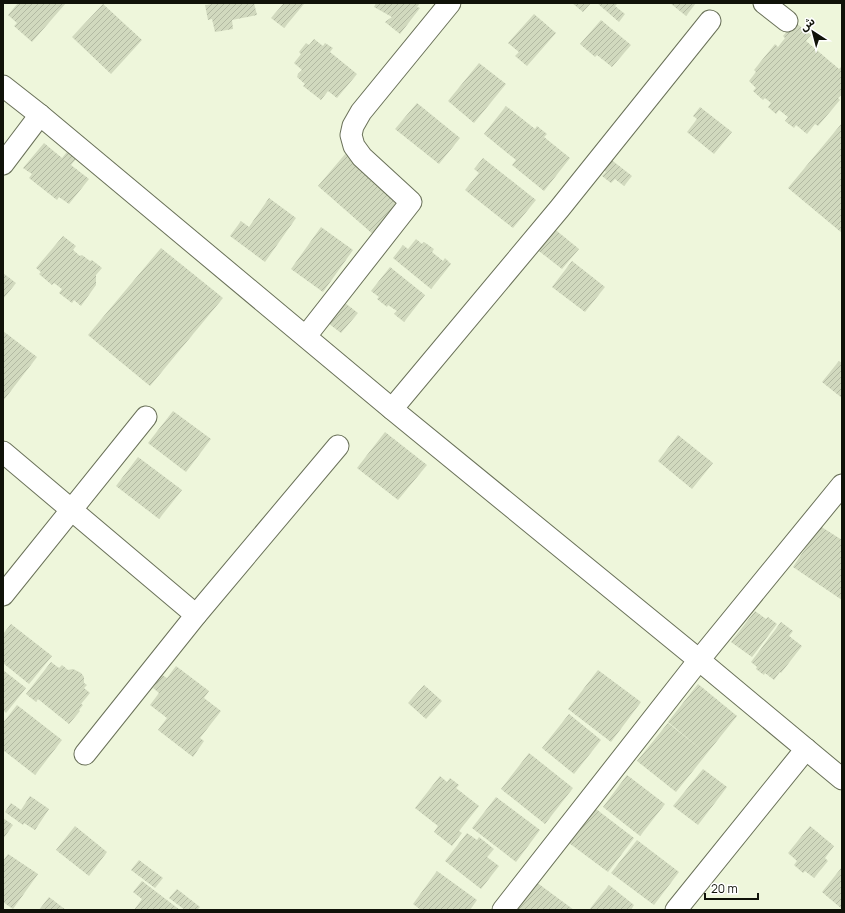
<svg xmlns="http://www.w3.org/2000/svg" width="845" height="913" viewBox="0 0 845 913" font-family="Manrope,'Noto Sans Arabic',sans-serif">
<defs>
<pattern id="building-hatch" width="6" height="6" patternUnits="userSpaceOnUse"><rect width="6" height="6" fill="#d1d9be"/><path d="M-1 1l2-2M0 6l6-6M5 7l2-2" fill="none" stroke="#b2b9a2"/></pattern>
</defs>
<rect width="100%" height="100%" fill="#eef6db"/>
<g fill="url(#building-hatch)">
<path d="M 18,3 L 66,3 L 32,42 L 14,26 L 17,23 L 8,15 Z"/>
<path d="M 212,3 L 254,3 L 257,15 L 232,20 L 233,29 L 215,32 L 212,19 L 208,20 L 205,5 L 212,4 Z"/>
<path d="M 284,3 L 303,3 L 304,4 L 284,28 L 271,18 Z"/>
<path d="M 376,3 L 420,3 L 417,7 L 420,8 L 400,34 L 385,22 L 392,17 L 374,7 Z"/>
<path d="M 572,3 L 591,3 L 583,12 Z"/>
<path d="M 597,3 L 618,3 L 615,6 L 625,14 L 619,22 Z"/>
<path d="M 670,3 L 696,3 L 686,16 Z"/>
<path d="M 103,4 L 142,40 L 111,74 L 72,37 Z"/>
<path d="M 534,14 L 556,33 L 527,66 L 515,56 L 519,52 L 508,43 Z"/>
<path d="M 601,20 L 631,45 L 612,67 L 597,55 L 595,57 L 580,44 Z"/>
<path d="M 795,22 L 811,35 L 806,41 L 839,69 L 842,66 L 842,94 L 838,98 L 840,100 L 818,126 L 815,124 L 807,134 L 796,125 L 794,128 L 785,121 L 788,117 L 779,110 L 776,114 L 768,107 L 771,103 L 765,98 L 763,100 L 753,91 L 756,88 L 749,81 L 756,72 L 754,70 L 775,44 L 778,47 L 785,38 L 783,36 Z"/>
<path d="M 314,39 L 323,46 L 325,43 L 333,48 L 330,52 L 357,74 L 337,98 L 328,91 L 321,100 L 303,86 L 305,84 L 297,77 L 298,74 L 302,70 L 294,63 L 301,54 L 299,52 L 306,43 L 309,45 Z"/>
<path d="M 479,63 L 506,84 L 474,123 L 448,101 Z"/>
<path d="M 417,103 L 460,138 L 439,164 L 395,129 Z"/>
<path d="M 506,106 L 535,129 L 537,126 L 547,134 L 544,137 L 570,158 L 544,191 L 512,165 L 516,160 L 484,134 Z"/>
<path d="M 700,107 L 732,132 L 714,154 L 687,132 L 697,119 L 693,116 Z"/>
<path d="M 842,123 L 842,233 L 788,188 Z"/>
<path d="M 44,143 L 62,158 L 71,147 L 80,154 L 71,165 L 89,179 L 69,204 L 59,197 L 57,200 L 29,178 L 32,174 L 23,168 Z"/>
<path d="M 346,153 L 404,203 L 375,236 L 318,186 Z"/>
<path d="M 483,158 L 536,200 L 513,228 L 465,190 L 479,173 L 474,169 Z"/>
<path d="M 609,158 L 632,176 L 624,186 L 615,179 L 611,183 L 602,176 L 606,172 L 601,168 Z"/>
<path d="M 269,198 L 296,218 L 265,262 L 230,236 L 241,221 L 249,227 Z"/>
<path d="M 321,227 L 353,250 L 323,292 L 291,269 Z"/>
<path d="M 552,227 L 579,249 L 562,269 L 535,248 Z"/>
<path d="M 63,236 L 76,246 L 73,250 L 80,256 L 82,255 L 90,261 L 92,260 L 102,268 L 96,275 L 96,285 L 81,306 L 74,300 L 72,303 L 59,293 L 62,289 L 54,283 L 52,285 L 39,274 L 41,272 L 36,268 Z"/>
<path d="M 416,239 L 422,244 L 424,242 L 434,249 L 432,252 L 443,261 L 445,258 L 451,264 L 431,289 L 393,258 L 403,245 L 408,249 Z"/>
<path d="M 161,248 L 223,298 L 150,386 L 88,335 Z"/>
<path d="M 572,261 L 605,287 L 585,312 L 552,287 Z"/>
<path d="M 390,267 L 425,295 L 404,322 L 394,314 L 397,311 L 388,305 L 387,307 L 377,299 L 379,297 L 371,291 Z"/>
<path d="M 3,273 L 16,283 L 3,299 Z"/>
<path d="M 345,303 L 358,313 L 341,333 L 328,323 Z"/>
<path d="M 3,331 L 37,357 L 3,401 Z"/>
<path d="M 839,361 L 842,363 L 842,398 L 822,382 Z"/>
<path d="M 173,411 L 211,439 L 186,472 L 148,443 Z"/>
<path d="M 385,432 L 427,465 L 398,500 L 357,468 Z"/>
<path d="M 678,435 L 713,463 L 692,489 L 658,461 Z"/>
<path d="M 138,457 L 182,490 L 159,519 L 116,486 Z"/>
<path d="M 820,526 L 842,540 L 842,600 L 793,567 Z"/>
<path d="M 755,611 L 766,619 L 768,617 L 777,624 L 752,657 L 731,642 Z"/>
<path d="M 781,622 L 793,631 L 789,636 L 802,646 L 781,673 L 780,672 L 774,680 L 765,673 L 764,675 L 756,669 L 757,667 L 751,662 Z"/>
<path d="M 11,624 L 52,656 L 29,684 L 3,663 L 3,634 Z"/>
<path d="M 51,662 L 59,668 L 62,665 L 68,670 L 73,669 L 81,673 L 84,677 L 84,683 L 87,685 L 84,688 L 90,693 L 81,704 L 83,705 L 79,710 L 80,711 L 69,724 L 38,699 L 36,702 L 26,694 Z"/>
<path d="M 176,666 L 209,691 L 204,698 L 221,711 L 200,738 L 204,741 L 193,757 L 158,730 L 167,718 L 150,705 L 159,693 L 153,688 L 162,675 L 167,678 Z"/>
<path d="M 3,670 L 26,688 L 6,713 L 3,710 Z"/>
<path d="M 598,670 L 641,702 L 611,742 L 568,709 Z"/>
<path d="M 698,684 L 737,716 L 676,792 L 637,761 L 668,723 L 703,751 L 668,722 Z"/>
<path d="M 424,685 L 442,701 L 426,719 L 408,703 Z"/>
<path d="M 17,705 L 62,740 L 35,775 L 3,750 L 3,723 Z"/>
<path d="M 569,714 L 601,740 L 574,774 L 542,748 Z"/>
<path d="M 529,753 L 573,788 L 545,824 L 501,789 Z"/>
<path d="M 703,769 L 727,787 L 698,825 L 673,806 Z"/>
<path d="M 627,775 L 665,804 L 640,836 L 603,807 Z"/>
<path d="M 440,776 L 447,782 L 450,778 L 459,785 L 456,788 L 479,806 L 459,831 L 462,833 L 452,846 L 434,832 L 438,826 L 415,808 Z"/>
<path d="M 30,796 L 49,809 L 35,830 L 24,823 L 23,825 L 5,812 L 11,803 L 21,810 Z"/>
<path d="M 496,797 L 540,830 L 516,862 L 472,828 Z"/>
<path d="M 596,809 L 634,838 L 608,872 L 569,843 Z"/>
<path d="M 3,818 L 13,825 L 3,839 Z"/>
<path d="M 75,826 L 107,852 L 89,876 L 56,850 Z"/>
<path d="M 810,826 L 834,846 L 825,858 L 828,861 L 814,878 L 805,871 L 803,873 L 794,865 L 797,861 L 788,853 Z"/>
<path d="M 467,833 L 477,840 L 479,837 L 494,849 L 487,857 L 499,866 L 481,889 L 445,861 Z"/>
<path d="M 637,840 L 679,872 L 654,905 L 611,873 Z"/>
<path d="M 8,854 L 38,874 L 13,909 L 3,902 L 3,861 Z"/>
<path d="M 139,860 L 163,878 L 155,888 L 131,870 Z"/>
<path d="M 842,867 L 842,909 L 822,892 Z"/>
<path d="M 437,871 L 477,900 L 470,910 L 421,910 L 413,904 Z"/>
<path d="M 142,881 L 180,910 L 134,910 L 142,899 L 133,892 Z"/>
<path d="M 536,882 L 574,910 L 515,910 Z"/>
<path d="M 609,885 L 634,905 L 631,910 L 589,910 Z"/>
<path d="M 177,889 L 200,907 L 197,910 L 185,910 L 169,898 Z"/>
<path d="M 49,897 L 66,910 L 39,910 Z"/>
</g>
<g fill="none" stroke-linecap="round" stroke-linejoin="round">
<g stroke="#6a7159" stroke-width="23">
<g id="minor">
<path d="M 764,3 L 787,21"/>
<path d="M 3,86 L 40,115 L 392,409 L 699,660 L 842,779"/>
<path d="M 3,164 L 40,115"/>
<path d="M 306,336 L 411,202 L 362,157 L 354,146 L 351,135 L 353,126 L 361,112 L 450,3"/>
<path d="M 392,409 L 560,208 L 710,21"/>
<path d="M 3,452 L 196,615"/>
<path d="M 3,595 L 146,417"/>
<path d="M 85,754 L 196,615 L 338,446"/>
<path d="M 503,910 L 699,660 L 842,485"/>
<path d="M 676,910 L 806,749"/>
</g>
</g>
<use href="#minor" stroke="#fff" stroke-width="21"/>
</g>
<rect width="845" height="913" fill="none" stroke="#101209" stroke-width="8"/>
<g transform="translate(813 32) rotate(324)" stroke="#ffffff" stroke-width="3" paint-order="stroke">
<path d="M0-3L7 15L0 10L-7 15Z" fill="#101209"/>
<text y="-6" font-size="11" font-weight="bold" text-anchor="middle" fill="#101209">ش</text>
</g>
<path d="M705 893v6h53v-6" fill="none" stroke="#101209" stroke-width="2"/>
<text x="711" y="893" font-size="12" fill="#101209" stroke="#ffffff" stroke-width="3" paint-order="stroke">20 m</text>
</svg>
